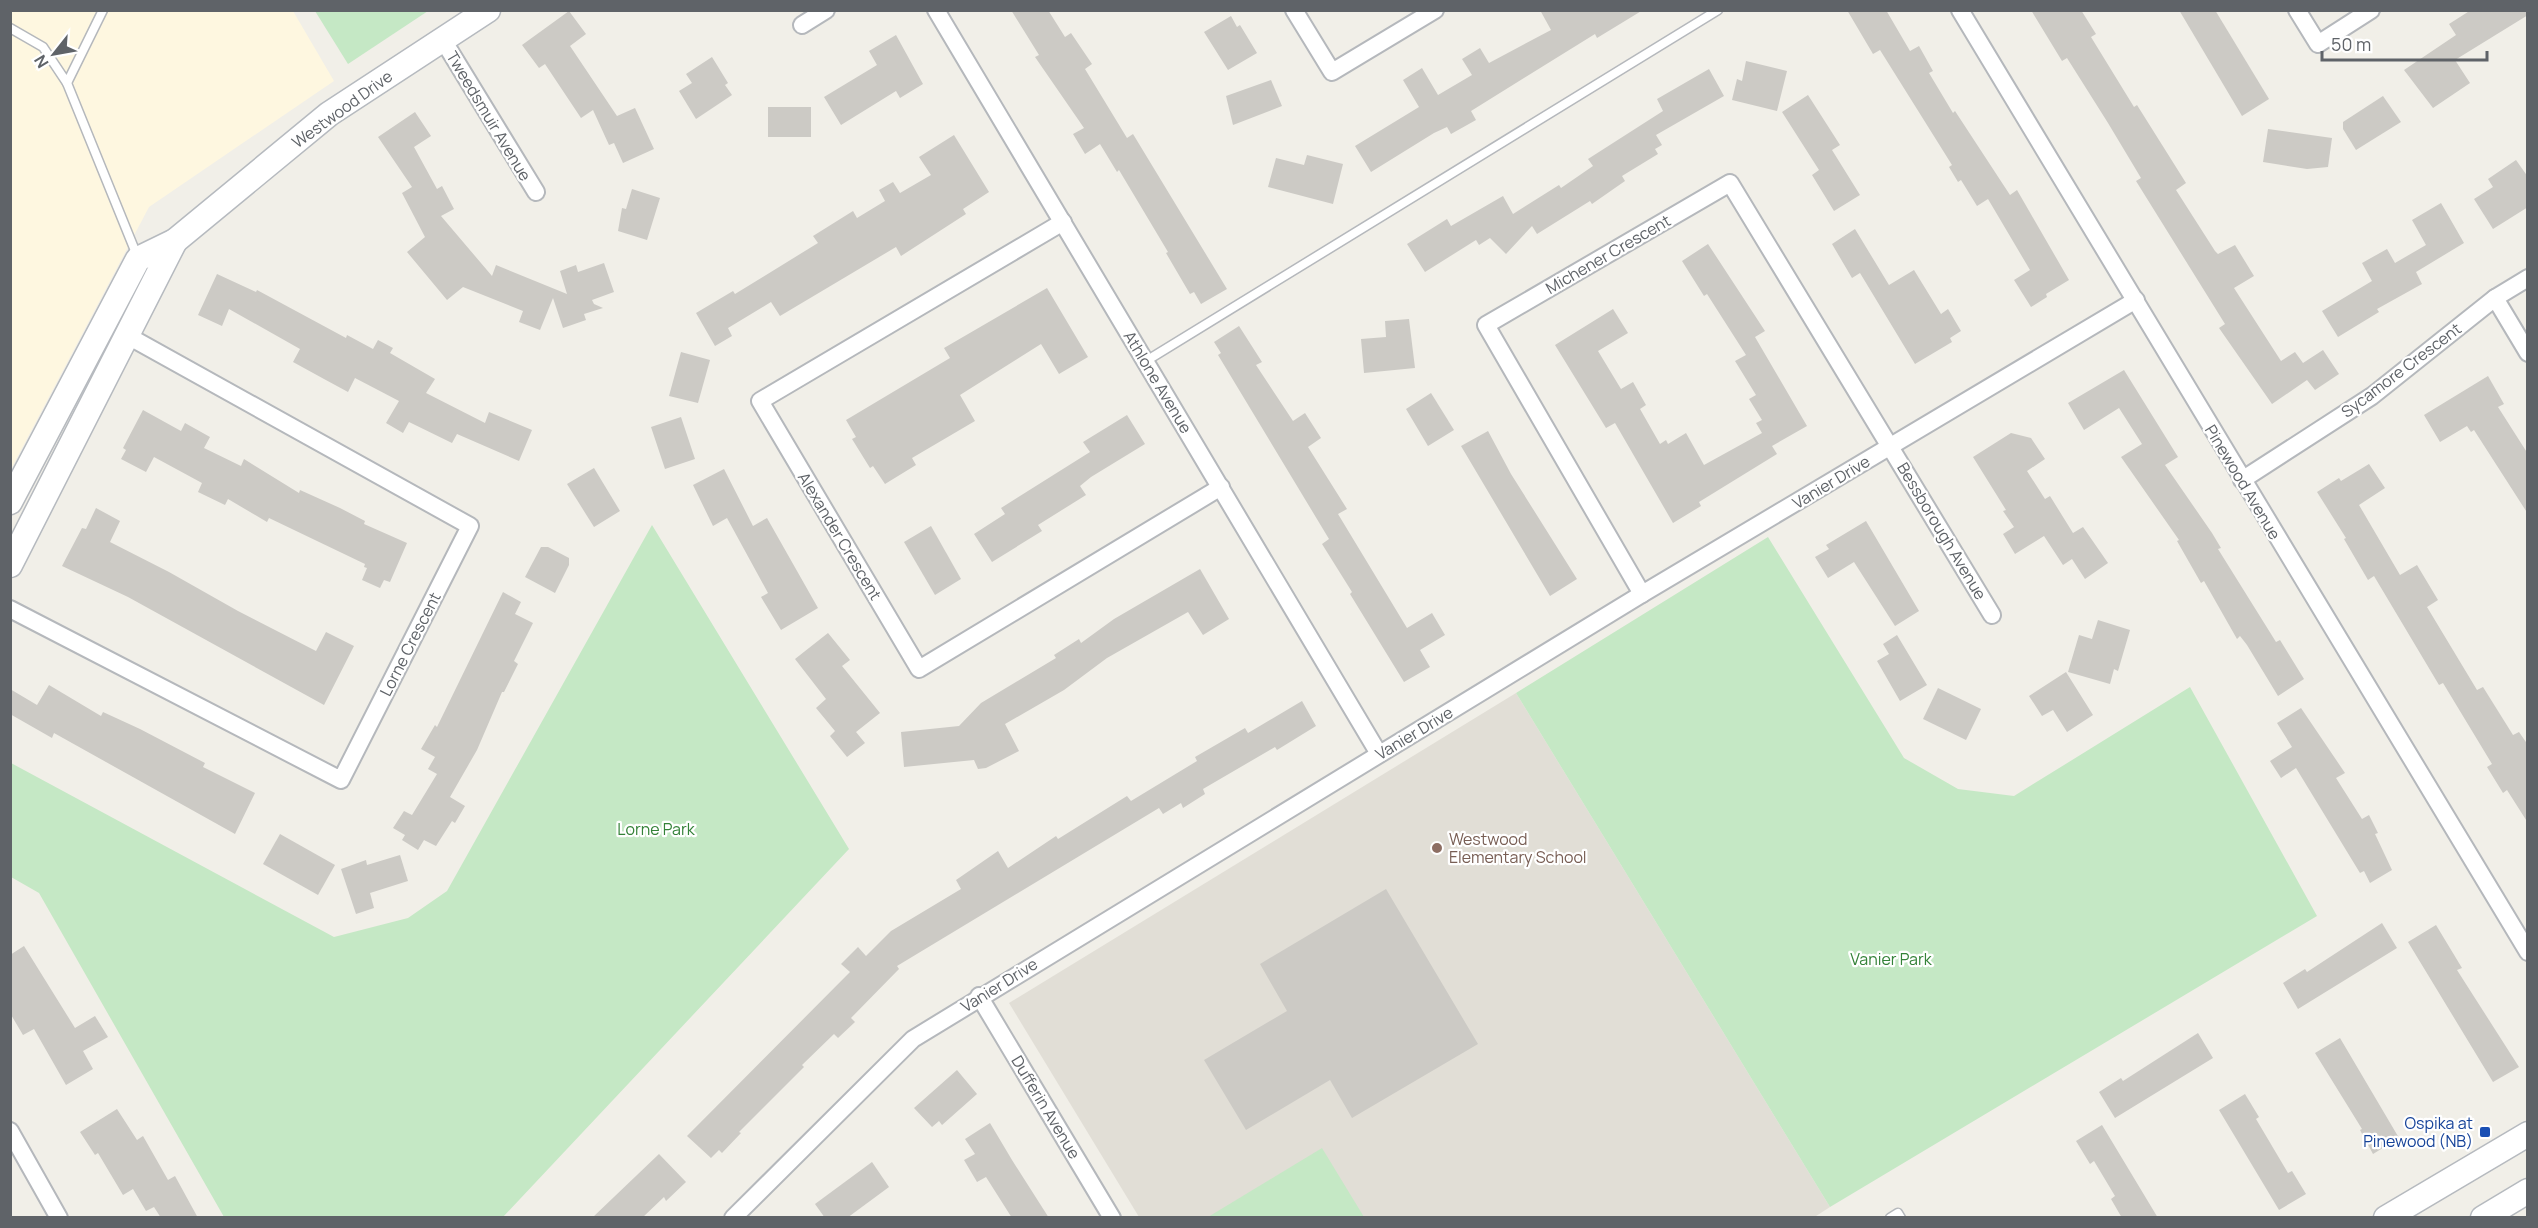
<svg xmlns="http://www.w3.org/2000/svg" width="2538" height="1228" viewBox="0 0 2538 1228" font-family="Manrope,sans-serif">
<rect width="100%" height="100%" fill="#f1efe8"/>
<path fill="#fef7e0" d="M 11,11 L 293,11 L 334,81 L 149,207 L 11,469 Z"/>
<path fill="#e1ded6" d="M 1516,693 L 1830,1207 L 1813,1218 L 1139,1217 L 1009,1003 Z"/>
<g fill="#c5e8c5">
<path d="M 315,11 L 428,11 L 348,64 Z"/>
<path d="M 652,525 L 849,849 L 503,1217 L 224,1217 L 39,893 L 11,877 L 11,763 L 334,937 L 408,918 L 447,891 Z"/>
<path d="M 1768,537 L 1904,758 L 1958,789 L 2014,796 L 2190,687 L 2317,916 L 1830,1207 L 1516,693 Z"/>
<path d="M 1322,1148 L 1364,1217 L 1208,1217 Z"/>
</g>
<g fill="#cccac5">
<path d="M 1011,10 L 1048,10 L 1065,37 L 1071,33 L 1092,64 L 1085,69 L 1127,138 L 1133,134 L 1227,289 L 1201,304 L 1194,292 L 1190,294 L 1166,253 L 1168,252 L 1119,170 L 1117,172 L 1100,144 L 1085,154 L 1073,134 L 1084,128 L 1035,57 L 1039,55 Z"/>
<path d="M 1540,10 L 1643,10 L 1597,38 L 1595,34 L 1471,111 L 1476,120 L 1451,134 L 1447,127 L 1434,133 L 1371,172 L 1355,146 L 1419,107 L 1403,80 L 1422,68 L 1438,95 L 1472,75 L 1462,59 L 1480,48 L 1489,63 L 1551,30 Z"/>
<path d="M 1847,10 L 1886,10 L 1910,51 L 1919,46 L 1933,71 L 1929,73 L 1953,113 L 1955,111 L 2010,195 L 2017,190 L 2069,280 L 2046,294 L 2047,297 L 2031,307 L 2014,280 L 2030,270 L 1988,199 L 1977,206 L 1961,180 L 1958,182 L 1949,167 L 1952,165 L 1880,50 L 1873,54 Z"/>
<path d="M 2031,10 L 2081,10 L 2096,34 L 2091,37 L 2134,107 L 2137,105 L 2186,183 L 2176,190 L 2215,251 L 2218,254 L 2235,245 L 2254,276 L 2234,288 L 2281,361 L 2295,352 L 2303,363 L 2323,350 L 2339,374 L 2315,390 L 2307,380 L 2272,404 L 2219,328 L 2225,324 L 2136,181 L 2141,178 L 2108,123 L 2067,58 L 2062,61 Z"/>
<path d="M 2179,10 L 2215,10 L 2269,99 L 2242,116 Z"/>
<path d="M 2471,10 L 2528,10 L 2528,15 L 2455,60 L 2470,83 L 2433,108 L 2404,70 L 2456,35 L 2449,24 Z"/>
<path d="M 569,11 L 586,34 L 570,46 L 617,116 L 635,108 L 654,149 L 623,163 L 614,143 L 609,145 L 593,110 L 581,118 L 545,64 L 539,68 L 522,45 Z"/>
<path d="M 1231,16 L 1237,27 L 1240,25 L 1257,53 L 1228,70 L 1204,32 Z"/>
<path d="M 896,35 L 923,84 L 900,98 L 896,91 L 841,125 L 824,97 L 877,65 L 869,51 Z"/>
<path d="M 712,57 L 728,83 L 725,85 L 732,95 L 696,119 L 679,91 L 692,83 L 686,74 Z"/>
<path d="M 1746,61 L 1787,71 L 1777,111 L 1732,100 L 1737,79 L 1742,81 Z"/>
<path d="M 1709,69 L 1724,96 L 1656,135 L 1662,145 L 1655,149 L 1658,154 L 1622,176 L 1625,181 L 1592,204 L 1590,201 L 1537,234 L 1532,226 L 1506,254 L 1490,238 L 1479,245 L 1476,240 L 1425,272 L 1407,244 L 1447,219 L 1451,226 L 1503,196 L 1513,214 L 1559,185 L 1561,188 L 1593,166 L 1588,159 L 1663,111 L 1657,99 Z"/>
<path d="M 1271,80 L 1282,106 L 1233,125 L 1226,96 Z"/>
<path d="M 1808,95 L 1840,145 L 1832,150 L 1860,195 L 1834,211 L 1812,175 L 1819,170 L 1782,112 Z"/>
<path d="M 2383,96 L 2401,122 L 2356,150 L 2343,129 L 2343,122 Z"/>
<rect x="768" y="107" width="43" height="30"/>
<path d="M 415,112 L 431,136 L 414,147 L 437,189 L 442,186 L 454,209 L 441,216 L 492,276 L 496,265 L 567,294 L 560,271 L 576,265 L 578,272 L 604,263 L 614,292 L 592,300 L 594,304 L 603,308 L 584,314 L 586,320 L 563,328 L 553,298 L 540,330 L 519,322 L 523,311 L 463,287 L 447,300 L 407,252 L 425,237 L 402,193 L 412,187 L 378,137 Z"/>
<path d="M 2268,129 L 2332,138 L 2328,167 L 2307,169 L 2263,162 Z"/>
<path d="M 954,135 L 989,192 L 963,209 L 966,214 L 901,256 L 896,247 L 780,316 L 771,302 L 728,328 L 732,336 L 715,346 L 696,313 L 733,291 L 735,294 L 818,243 L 813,236 L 853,211 L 857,218 L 885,201 L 879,190 L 893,182 L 900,193 L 931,175 L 919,157 Z"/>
<path d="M 1307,155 L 1343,164 L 1333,204 L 1268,187 L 1276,158 L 1304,165 Z"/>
<path d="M 2516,160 L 2528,177 L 2528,207 L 2493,229 L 2474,199 L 2493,187 L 2488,179 Z"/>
<path d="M 632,189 L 660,198 L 647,240 L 618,231 L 622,208 L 626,209 Z"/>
<path d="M 2441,203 L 2464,243 L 2416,272 L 2422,284 L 2377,309 L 2379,312 L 2338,337 L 2322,311 L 2372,281 L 2362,263 L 2387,249 L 2395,263 L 2426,245 L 2412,220 Z"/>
<path d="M 1855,229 L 1889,285 L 1914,270 L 1941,314 L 1948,309 L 1961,331 L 1950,338 L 1952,342 L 1915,364 L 1860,273 L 1852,278 L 1832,244 Z"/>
<path d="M 1708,244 L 1765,331 L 1755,337 L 1807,426 L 1772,446 L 1777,454 L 1699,502 L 1701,506 L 1673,523 L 1615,423 L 1606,428 L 1555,345 L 1613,309 L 1628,333 L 1598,351 L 1621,389 L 1633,382 L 1646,405 L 1640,409 L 1660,444 L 1666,440 L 1668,444 L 1686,433 L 1704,465 L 1762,433 L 1756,423 L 1762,420 L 1749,399 L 1756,395 L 1735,361 L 1746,355 L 1707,294 L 1704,296 L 1682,261 Z"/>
<path d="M 217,274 L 256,292 L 257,290 L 346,338 L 347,335 L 373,349 L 378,340 L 393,348 L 390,353 L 435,379 L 426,393 L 485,423 L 489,412 L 532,430 L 519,461 L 457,434 L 452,443 L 409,422 L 403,433 L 386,423 L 399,401 L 355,378 L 348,392 L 324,379 L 293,362 L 300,349 L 229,309 L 222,326 L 198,315 Z"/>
<path d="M 1047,288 L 1088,357 L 1059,374 L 1041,344 L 960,395 L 975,421 L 912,458 L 916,465 L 885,484 L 873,466 L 870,468 L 852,439 L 856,437 L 846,420 L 950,358 L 944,348 Z"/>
<path d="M 1409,319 L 1415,368 L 1364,373 L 1361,339 L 1386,337 L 1385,321 Z"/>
<path d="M 1239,326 L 1262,362 L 1256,365 L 1293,421 L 1305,413 L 1321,438 L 1308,447 L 1347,509 L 1338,514 L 1407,628 L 1432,613 L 1445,635 L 1420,650 L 1430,667 L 1404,682 L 1350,594 L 1352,592 L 1322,544 L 1329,539 L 1218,355 L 1221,353 L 1214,342 Z"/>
<path d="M 681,352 L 710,360 L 698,403 L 669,396 Z"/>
<path d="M 2124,370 L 2178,457 L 2165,465 L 2212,533 L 2221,548 L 2218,549 L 2276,642 L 2280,640 L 2304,679 L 2278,696 L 2247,645 L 2240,636 L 2237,639 L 2204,581 L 2201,583 L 2177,541 L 2179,540 L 2121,457 L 2142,444 L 2119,408 L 2084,430 L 2068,403 Z"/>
<path d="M 2488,376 L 2504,404 L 2498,407 L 2528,454 L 2528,514 L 2474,430 L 2471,432 L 2467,426 L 2440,442 L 2424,415 Z"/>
<path d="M 1431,393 L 1454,430 L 1428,446 L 1406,409 Z"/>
<path d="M 143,410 L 181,431 L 185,423 L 210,437 L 204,448 L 241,466 L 244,459 L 299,493 L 300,490 L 340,508 L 365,521 L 364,524 L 407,543 L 390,582 L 384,580 L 380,588 L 362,580 L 367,568 L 364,567 L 365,564 L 269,518 L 267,522 L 228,499 L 225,505 L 198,492 L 202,483 L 154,457 L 146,472 L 121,459 L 126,450 L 123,448 Z"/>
<path d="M 1127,415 L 1145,444 L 1091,477 L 1080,486 L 1086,495 L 1038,525 L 1042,531 L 992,562 L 974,534 L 1005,514 L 1001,508 L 1090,452 L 1083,442 Z"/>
<path d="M 681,417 L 695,459 L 665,469 L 651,427 Z"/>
<path d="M 1488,431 L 1511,474 L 1577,579 L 1550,596 L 1461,446 Z"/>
<path d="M 2011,433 L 2031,438 L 2045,459 L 2027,471 L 2045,499 L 2050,496 L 2073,533 L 2083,527 L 2108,563 L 2085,579 L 2072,559 L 2063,565 L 2044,536 L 2015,554 L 2003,534 L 2014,527 L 2003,511 L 2006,510 L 1973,457 Z"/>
<path d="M 2369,464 L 2385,488 L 2359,505 L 2400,575 L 2417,565 L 2438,600 L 2427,607 L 2477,690 L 2483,687 L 2513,735 L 2519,732 L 2528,745 L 2528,823 L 2507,790 L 2503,793 L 2487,767 L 2492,764 L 2443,683 L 2439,685 L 2374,576 L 2368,580 L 2344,539 L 2346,538 L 2317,492 L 2339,478 L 2341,481 Z"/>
<path d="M 594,468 L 620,511 L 594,527 L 567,484 Z"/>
<path d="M 724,469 L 753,526 L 767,518 L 818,608 L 781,630 L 761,597 L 768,593 L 727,518 L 713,526 L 693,485 Z"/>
<path d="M 96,508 L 120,521 L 110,542 L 169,572 L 238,611 L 316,651 L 326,632 L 354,646 L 324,705 L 128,597 L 62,566 L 82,528 L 86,529 Z"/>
<path d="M 1866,521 L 1919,611 L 1895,626 L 1854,562 L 1828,578 L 1815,557 L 1829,549 L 1826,545 Z"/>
<path d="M 931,526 L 961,579 L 935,595 L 904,542 Z"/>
<path d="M 541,547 L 548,547 L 569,558 L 569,565 L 555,593 L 525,577 Z"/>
<path d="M 1200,569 L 1229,619 L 1203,635 L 1188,612 L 1107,658 L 1064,690 L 1005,724 L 1019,751 L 986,768 L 978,769 L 974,760 L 904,767 L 901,732 L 959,726 L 981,703 L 1056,658 L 1054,655 L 1079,639 L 1081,643 L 1114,619 Z"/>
<path d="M 503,592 L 521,602 L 515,614 L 533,623 L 514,661 L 518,664 L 504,692 L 502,692 L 477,750 L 450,797 L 465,806 L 455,823 L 452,821 L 436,846 L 424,840 L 418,850 L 402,840 L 405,835 L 393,828 L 404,811 L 412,815 L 437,774 L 428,769 L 435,757 L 421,749 L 435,725 L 437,727 Z"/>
<path d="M 2098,620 L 2130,630 L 2118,671 L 2114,669 L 2110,684 L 2068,672 L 2079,635 L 2092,639 Z"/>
<path d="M 828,633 L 850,660 L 842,666 L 880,713 L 856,732 L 865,743 L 847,757 L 830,736 L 835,731 L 816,708 L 826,699 L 795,659 Z"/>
<path d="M 1897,635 L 1927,685 L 1900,701 L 1877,661 L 1889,654 L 1883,644 Z"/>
<path d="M 2066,672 L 2093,715 L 2067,732 L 2053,710 L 2042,716 L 2029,696 Z"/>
<path d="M 49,685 L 101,716 L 103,712 L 140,729 L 205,763 L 203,767 L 255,793 L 235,834 L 54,733 L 52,738 L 10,714 L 10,689 L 37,705 Z"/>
<path d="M 1938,688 L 1981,709 L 1966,740 L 1923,719 Z"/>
<path d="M 1302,701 L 1316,726 L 1277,750 L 1275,747 L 1203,789 L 1205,794 L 1183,808 L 1181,803 L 1163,814 L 1159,808 L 897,966 L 899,969 L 851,1018 L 855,1022 L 838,1038 L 834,1034 L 802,1065 L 804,1067 L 739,1132 L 741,1133 L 722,1153 L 719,1150 L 711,1158 L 687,1136 L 850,972 L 841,964 L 858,947 L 866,956 L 891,931 L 961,889 L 956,880 L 998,851 L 1008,868 L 1056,836 L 1058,839 L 1127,796 L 1131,801 L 1197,761 L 1195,757 L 1245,728 L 1248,733 Z"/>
<path d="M 2301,708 L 2345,773 L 2336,778 L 2362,819 L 2369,815 L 2378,833 L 2375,834 L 2392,870 L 2370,883 L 2364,871 L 2360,873 L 2296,768 L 2281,778 L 2270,761 L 2292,747 L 2277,723 Z"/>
<path d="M 280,834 L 335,865 L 318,895 L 263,864 Z"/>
<path d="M 400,855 L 408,881 L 370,893 L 374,908 L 356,914 L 341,869 L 366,860 L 367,865 Z"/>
<path d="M 1386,889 L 1478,1044 L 1352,1118 L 1330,1080 L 1246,1130 L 1204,1060 L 1287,1011 L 1260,964 Z"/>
<path d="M 2382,923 L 2397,948 L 2298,1009 L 2283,983 L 2305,969 L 2307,972 Z"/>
<path d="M 2436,925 L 2462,968 L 2457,970 L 2519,1067 L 2493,1082 L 2408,942 Z"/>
<path d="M 24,946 L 75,1028 L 95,1016 L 108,1037 L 83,1051 L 93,1069 L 66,1085 L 34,1029 L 23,1035 L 10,1013 L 10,955 Z"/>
<path d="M 2198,1033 L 2213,1058 L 2115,1118 L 2099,1092 L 2121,1078 L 2123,1081 Z"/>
<path d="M 2340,1038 L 2399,1138 L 2373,1154 L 2360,1130 L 2362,1129 L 2315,1053 Z"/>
<path d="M 957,1070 L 977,1094 L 942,1125 L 939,1121 L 932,1127 L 914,1108 Z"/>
<path d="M 2245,1094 L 2259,1117 L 2256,1119 L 2288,1173 L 2292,1171 L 2306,1194 L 2279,1210 L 2219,1110 Z"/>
<path d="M 117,1109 L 137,1140 L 143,1136 L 168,1180 L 175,1176 L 198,1218 L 161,1218 L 154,1207 L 146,1211 L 133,1189 L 123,1195 L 98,1153 L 95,1155 L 80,1132 Z"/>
<path d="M 990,1123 L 1012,1160 L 1049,1218 L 1012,1218 L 986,1177 L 977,1182 L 964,1160 L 975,1154 L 965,1139 Z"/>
<path d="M 2102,1125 L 2158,1218 L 2122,1218 L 2111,1199 L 2115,1196 L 2094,1161 L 2090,1164 L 2076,1141 Z"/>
<path d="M 659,1154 L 686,1182 L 666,1201 L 664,1197 L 642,1218 L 592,1218 Z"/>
<path d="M 872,1162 L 889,1187 L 847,1218 L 825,1218 L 815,1204 Z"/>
</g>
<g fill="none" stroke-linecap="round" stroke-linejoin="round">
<g stroke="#b5b8bc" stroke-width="11">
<g id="lane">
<path d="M 10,28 L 43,47 L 67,83 L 103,10"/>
<path d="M 67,83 L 138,258"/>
<path d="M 1146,361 L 1718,10"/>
<path d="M 1890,1218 L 1898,1213 L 1901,1218"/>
</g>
</g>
<g stroke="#b5b8bc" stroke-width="20">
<g id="street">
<path d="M 936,10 L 1379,754"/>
<path d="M 1294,10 L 1332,72 L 1435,10"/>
<path d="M 1960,10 L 2528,952"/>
<path d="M 2297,10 L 2318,44 L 2371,10"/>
<path d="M 802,25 L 826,10"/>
<path d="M 443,40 L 536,192"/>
<path d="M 1063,222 L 760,401 L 919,669 L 1221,487"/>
<path d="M 2495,298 L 2528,353"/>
<path d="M 2242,480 L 2372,396 L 2495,298 L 2528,278"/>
<path d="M 1642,594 L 1486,325 L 1730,183 L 1992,615"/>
<path d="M 10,609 L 341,780 L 470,526 L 128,336"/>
<path d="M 979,996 L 1112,1218"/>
<path d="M 10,1131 L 59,1218"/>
<path d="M 733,1218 L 913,1039 L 1642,594 L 2136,300"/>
</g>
</g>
<g stroke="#b6babf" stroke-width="27">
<g id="secondary">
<path d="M 10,502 L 138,259 L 175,241 L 329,114 L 488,10"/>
<path d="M 10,565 L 175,241"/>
<path d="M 2386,1218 L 2528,1134"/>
<path d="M 2483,1218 L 2528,1191"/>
</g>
</g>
<use href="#lane" stroke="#fff" stroke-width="8"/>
<use href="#street" stroke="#fff" stroke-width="16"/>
<use href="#secondary" stroke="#fff" stroke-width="24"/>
</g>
<circle fill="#8d6e63" stroke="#fff" stroke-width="2" cx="1437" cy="848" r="6"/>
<rect fill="#1a4fb4" stroke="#fff" stroke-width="2" x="2479" y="1126" width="12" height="12" rx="3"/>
<g text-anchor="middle" stroke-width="4.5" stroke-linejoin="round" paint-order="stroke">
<g font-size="16" fill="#5f6368" stroke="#fff">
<text transform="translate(342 109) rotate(-36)" y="6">Westwood Drive</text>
<text transform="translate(489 116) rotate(59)" y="6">Tweedsmuir Avenue</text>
<text transform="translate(1608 254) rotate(-30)" y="6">Michener Crescent</text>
<text transform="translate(2401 370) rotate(-37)" y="6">Sycamore Crescent</text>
<text transform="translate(1158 382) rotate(59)" y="6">Athlone Avenue</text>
<text transform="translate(1831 482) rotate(-31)" y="6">Vanier Drive</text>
<text transform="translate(2243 482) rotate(59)" y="6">Pinewood Avenue</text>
<text transform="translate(1942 531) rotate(59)" y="6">Bessborough Avenue</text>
<text transform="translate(840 536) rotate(59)" y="6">Alexander Crescent</text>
<text transform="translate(410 644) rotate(-63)" y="6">Lorne Crescent</text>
<text transform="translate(1414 733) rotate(-31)" y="6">Vanier Drive</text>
<text transform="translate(999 985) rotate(-32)" y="6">Vanier Drive</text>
<text transform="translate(1046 1107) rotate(59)" y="6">Dufferin Avenue</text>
</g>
<g font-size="16" fill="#348238" stroke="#fff">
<text x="656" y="835">Lorne Park</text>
<text x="1891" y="965">Vanier Park</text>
</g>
<g font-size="16" fill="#785e54" stroke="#fff" text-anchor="start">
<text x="1449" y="845">Westwood<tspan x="1449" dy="18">Elementary School</tspan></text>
</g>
<g font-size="16" fill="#164399" stroke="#fff" text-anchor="end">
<text x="2473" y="1129">Ospika at<tspan x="2473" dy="18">Pinewood (NB)</tspan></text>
</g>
</g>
<rect width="2538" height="1228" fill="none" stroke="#5f6368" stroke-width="24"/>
<g transform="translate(54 54) rotate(239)" stroke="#ffffff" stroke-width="4.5" paint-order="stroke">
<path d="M0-4.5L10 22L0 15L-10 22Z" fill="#5f6368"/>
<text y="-9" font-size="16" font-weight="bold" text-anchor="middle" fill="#5f6368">N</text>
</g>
<path d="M2322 51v9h165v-9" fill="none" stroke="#5f6368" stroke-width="3"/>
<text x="2331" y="51" font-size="18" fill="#5f6368" stroke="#ffffff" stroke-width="4.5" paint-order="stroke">50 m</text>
</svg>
